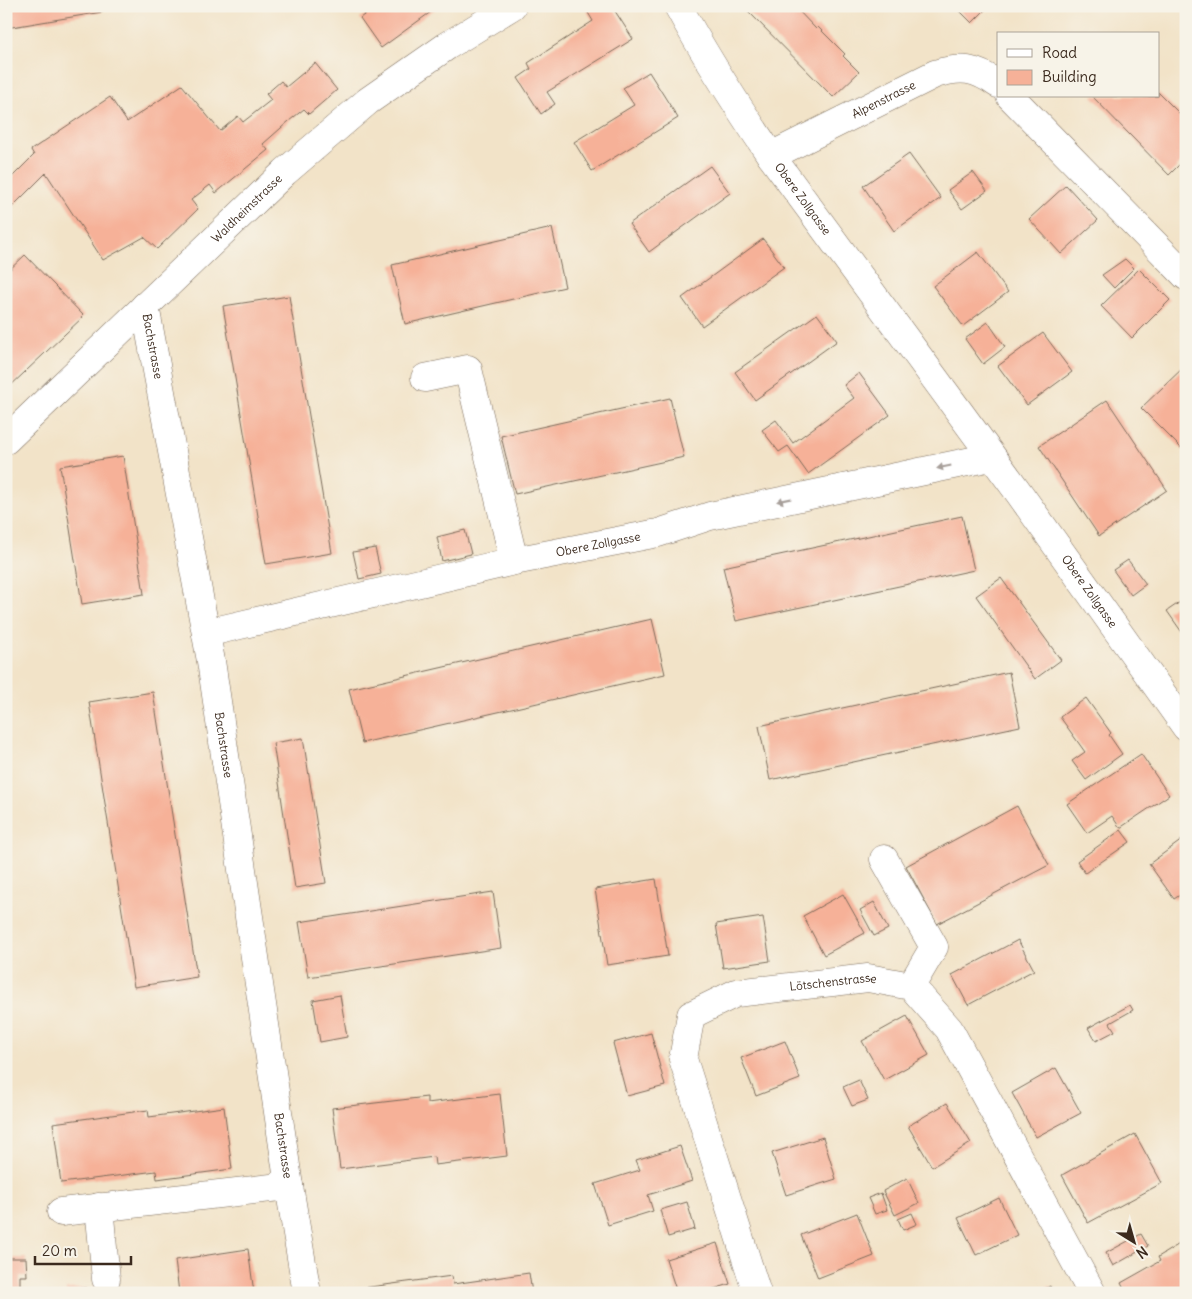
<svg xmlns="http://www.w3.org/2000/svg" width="1192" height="1299" viewBox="0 0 1192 1299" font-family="Delius,sans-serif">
<rect width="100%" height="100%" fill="#f7f3e8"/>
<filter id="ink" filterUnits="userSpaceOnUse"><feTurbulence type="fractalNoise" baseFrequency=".02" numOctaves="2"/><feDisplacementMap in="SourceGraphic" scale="10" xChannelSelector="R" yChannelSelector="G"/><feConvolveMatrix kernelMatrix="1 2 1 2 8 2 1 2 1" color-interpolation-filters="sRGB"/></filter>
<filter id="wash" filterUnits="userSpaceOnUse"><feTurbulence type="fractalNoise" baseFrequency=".0096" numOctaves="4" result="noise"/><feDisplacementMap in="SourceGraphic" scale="20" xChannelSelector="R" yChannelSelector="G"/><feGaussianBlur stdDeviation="1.12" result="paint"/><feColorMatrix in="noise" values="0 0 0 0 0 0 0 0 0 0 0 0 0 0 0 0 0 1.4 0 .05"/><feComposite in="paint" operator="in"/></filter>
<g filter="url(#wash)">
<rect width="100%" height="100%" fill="#f2e3c8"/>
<g id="blocks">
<g fill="#f6b198">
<path d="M 6,6 L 101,6 L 102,12 L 6,28 Z"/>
<path d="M 376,6 L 439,6 L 381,48 L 360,18 Z"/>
<path d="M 584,6 L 609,6 L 611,9 L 613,8 L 633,39 L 547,92 L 555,104 L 541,114 L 518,78 L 531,69 L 528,63 L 593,21 Z"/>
<path d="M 743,6 L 794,6 L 816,29 L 818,27 L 845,54 L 843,56 L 859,72 L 833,97 Z"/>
<path d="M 955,6 L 989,6 L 972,23 Z"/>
<path d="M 315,63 L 337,90 L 309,114 L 304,109 L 289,121 L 263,144 L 268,150 L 216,193 L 210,185 L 191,200 L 198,209 L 157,249 L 144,237 L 103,260 L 46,173 L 6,213 L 6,183 L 34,155 L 31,150 L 110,97 L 127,122 L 182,85 L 220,131 L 238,116 L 243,122 L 271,100 L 266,94 L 281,81 L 286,87 Z"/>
<path d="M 649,72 L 678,118 L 592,171 L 574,142 L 634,105 L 623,88 Z"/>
<path d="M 1158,92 L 1186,120 L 1186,158 L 1169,175 L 1092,96 L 1158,96 Z"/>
<path d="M 909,154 L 941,198 L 894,231 L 863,186 Z"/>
<path d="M 710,166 L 730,193 L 649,252 L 629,224 Z"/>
<path d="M 973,172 L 987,191 L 962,209 L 948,190 Z"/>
<path d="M 1066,185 L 1098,220 L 1061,254 L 1029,219 Z"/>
<path d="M 552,228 L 565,287 L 405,324 L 392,265 Z"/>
<path d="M 763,239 L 784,267 L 702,326 L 682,298 Z"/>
<path d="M 978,252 L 1008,292 L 963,326 L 933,286 Z"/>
<path d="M 25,255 L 84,316 L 6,390 L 6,273 Z"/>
<path d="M 1125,259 L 1134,268 L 1114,288 L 1102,275 Z"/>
<path d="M 1139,269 L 1170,300 L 1132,338 L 1101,306 Z"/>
<path d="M 289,296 L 332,553 L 266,564 L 223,306 Z"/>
<path d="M 817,314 L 837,341 L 755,400 L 735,372 Z"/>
<path d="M 988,322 L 1005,347 L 983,364 L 965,339 Z"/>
<path d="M 1043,333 L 1072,372 L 1027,405 L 998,366 Z"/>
<path d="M 1186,365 L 1186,453 L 1141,408 Z"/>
<path d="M 859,373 L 890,415 L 808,474 L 788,446 L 779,452 L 762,430 L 776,420 L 793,443 L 854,398 L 844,385 Z"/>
<path d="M 670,398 L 684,457 L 515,494 L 501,436 Z"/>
<path d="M 1107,400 L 1167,490 L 1099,536 L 1039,446 Z"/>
<path d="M 123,456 L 144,594 L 82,604 L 60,466 Z"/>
<path d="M 962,516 L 974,570 L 736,621 L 723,567 Z"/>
<path d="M 465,530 L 471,554 L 442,561 L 437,537 Z"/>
<path d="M 375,548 L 381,574 L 359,579 L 353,552 Z"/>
<path d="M 1128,560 L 1146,584 L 1131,595 L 1113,570 Z"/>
<path d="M 1001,578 L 1061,660 L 1035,679 L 976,596 Z"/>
<path d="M 1186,598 L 1186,638 L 1167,611 Z"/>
<path d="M 652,619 L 665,674 L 362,743 L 349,689 Z"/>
<path d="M 1009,672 L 1020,726 L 770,780 L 759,726 Z"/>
<path d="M 153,692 L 197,977 L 134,987 L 89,702 Z"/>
<path d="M 1086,698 L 1111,733 L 1109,735 L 1122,754 L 1086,780 L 1072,761 L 1085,752 L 1060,717 Z"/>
<path d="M 303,738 L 326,883 L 295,888 L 273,743 Z"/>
<path d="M 1141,754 L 1169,795 L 1120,828 L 1112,816 L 1087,833 L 1067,804 Z"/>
<path d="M 1017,806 L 1049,865 L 937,924 L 906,866 Z"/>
<path d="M 1121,830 L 1130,842 L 1085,873 L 1077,861 Z"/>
<path d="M 1186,837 L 1186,891 L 1174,899 L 1149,864 Z"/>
<path d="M 656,879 L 668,956 L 607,965 L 595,889 Z"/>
<path d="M 493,892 L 501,948 L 308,977 L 299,922 Z"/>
<path d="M 843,894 L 865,933 L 824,955 L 803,916 Z"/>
<path d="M 874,902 L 888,929 L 874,936 L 860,910 Z"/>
<path d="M 763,917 L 770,961 L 723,968 L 716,924 Z"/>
<path d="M 1018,940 L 1034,970 L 968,1005 L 952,975 Z"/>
<path d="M 340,995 L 347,1037 L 320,1042 L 313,1000 Z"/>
<path d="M 1130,1005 L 1133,1010 L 1110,1023 L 1115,1031 L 1096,1041 L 1088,1028 Z"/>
<path d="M 907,1016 L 929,1055 L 884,1080 L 862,1041 Z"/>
<path d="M 651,1033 L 665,1086 L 627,1096 L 613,1043 Z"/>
<path d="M 785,1041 L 800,1079 L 756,1096 L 741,1058 Z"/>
<path d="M 1056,1068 L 1081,1113 L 1036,1137 L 1012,1093 Z"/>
<path d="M 859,1080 L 868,1100 L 852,1106 L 843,1087 Z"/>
<path d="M 500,1094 L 507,1156 L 435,1165 L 434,1157 L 340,1169 L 332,1108 L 427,1097 L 427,1103 Z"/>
<path d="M 947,1103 L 971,1143 L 932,1167 L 908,1126 Z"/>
<path d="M 224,1107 L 232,1169 L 157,1179 L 156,1171 L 61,1183 L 53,1123 L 148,1110 L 149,1117 Z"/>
<path d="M 1135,1134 L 1162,1183 L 1088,1223 L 1062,1175 Z"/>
<path d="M 823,1137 L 836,1179 L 786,1195 L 772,1153 Z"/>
<path d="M 680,1146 L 692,1181 L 648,1195 L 653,1211 L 608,1225 L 595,1184 L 640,1170 L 636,1160 Z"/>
<path d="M 907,1178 L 919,1203 L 895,1215 L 883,1191 Z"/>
<path d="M 881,1193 L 887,1210 L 875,1214 L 868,1198 Z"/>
<path d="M 999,1198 L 1017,1235 L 976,1255 L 958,1218 Z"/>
<path d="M 687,1202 L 695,1229 L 668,1237 L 660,1210 Z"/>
<path d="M 857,1213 L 874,1256 L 818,1278 L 801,1235 Z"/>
<path d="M 912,1213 L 917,1224 L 903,1230 L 898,1219 Z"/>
<path d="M 1141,1234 L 1148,1246 L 1113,1266 L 1106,1253 Z"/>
<path d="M 717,1243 L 730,1284 L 701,1293 L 677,1293 L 666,1259 Z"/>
<path d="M 1181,1243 L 1186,1251 L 1186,1293 L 1126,1293 L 1121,1283 L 1160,1261 L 1158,1257 Z"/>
<path d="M 248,1249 L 254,1293 L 179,1293 L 175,1260 Z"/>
<path d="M 6,1258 L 26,1258 L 27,1276 L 20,1276 L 20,1293 L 6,1293 Z"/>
<path d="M 529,1273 L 532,1293 L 355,1293 L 355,1289 L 452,1276 L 453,1284 Z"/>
<path d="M 1050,1286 L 1053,1293 L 1038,1293 Z"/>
<path d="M 87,1288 L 87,1293 L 66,1293 L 66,1289 Z"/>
</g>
</g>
</g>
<g filter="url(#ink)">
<use href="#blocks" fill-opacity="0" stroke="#7b6b5a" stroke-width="1"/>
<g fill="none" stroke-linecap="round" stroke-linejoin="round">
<g stroke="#7b6b5a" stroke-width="29">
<g id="minor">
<path id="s1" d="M 678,6 C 706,58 738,107 771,156 L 1019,493 L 1186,727"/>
<path d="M 1010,96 L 1186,276"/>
<path id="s2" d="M 771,156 L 935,74 C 962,66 975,68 998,84"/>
<path id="s3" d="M 145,306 L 211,661 L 289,1186 L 307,1293"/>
<path d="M 425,378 L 468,369 L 514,561"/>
<path id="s4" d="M 6,440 L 285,172 L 368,101 L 447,46 L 512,6"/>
<path id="s5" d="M 206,633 L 514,561 L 658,533 L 710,516 L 991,457"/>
<path d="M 884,859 L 934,947 L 911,986"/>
<path d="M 99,1207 L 106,1279"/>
<path d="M 61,1212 L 289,1186"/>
<path id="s6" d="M 757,1293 L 683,1059 L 691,1015 L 736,993 L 868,978 L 911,986 L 949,1029 L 1092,1293"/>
</g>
</g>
<use href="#minor" stroke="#fff" stroke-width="28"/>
</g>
<defs><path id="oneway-solid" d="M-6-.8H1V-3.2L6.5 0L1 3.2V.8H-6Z" transform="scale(1.25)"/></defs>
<g fill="#a79f9a">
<use href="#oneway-solid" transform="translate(944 467) rotate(168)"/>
<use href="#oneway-solid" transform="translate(784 500) rotate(168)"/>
</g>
</g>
<g text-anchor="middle" stroke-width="4" stroke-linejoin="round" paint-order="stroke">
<g font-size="12" fill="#3b2a1e" stroke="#f7f3e8">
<text dy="4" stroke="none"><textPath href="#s2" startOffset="126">Alpenstrasse</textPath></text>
<text dy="4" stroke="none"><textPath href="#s1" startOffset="230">Obere Zollgasse</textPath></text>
<text dy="4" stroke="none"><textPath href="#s4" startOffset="334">Waldheimstrasse</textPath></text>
<text dy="4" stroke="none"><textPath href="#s3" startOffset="41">Bachstrasse</textPath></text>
<text dy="4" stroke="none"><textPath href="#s5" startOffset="402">Obere Zollgasse</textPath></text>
<text dy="4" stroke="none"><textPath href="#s1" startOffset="716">Obere Zollgasse</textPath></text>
<text dy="4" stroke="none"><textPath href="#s3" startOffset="446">Bachstrasse</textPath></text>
<text dy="4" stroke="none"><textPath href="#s6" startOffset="438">Lötschenstrasse</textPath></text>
<text dy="4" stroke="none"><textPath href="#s3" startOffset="851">Bachstrasse</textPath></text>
</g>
</g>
<rect width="1192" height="1299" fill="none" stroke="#f7f3e8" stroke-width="25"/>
<rect x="997" y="32" width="162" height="65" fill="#f7f3e8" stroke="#aca397"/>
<rect x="1007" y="49" width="25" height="8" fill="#ffffff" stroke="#aca397"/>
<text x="1042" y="58" font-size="15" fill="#3b2a1e">Road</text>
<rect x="1007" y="70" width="25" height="15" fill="#f6b198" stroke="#aca397"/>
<text x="1042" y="82" font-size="15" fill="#3b2a1e">Building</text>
<g transform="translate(1134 1242) rotate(143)" stroke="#f7f3e8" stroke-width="4" paint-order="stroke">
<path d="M0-4L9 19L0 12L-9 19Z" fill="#3b2a1e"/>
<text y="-8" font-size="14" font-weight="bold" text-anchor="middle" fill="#3b2a1e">N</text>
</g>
<path d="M35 1256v8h96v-8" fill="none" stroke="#3b2a1e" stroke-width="2.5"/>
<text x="42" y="1256" font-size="15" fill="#3b2a1e" stroke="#f7f3e8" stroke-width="4" paint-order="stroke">20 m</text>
</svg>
